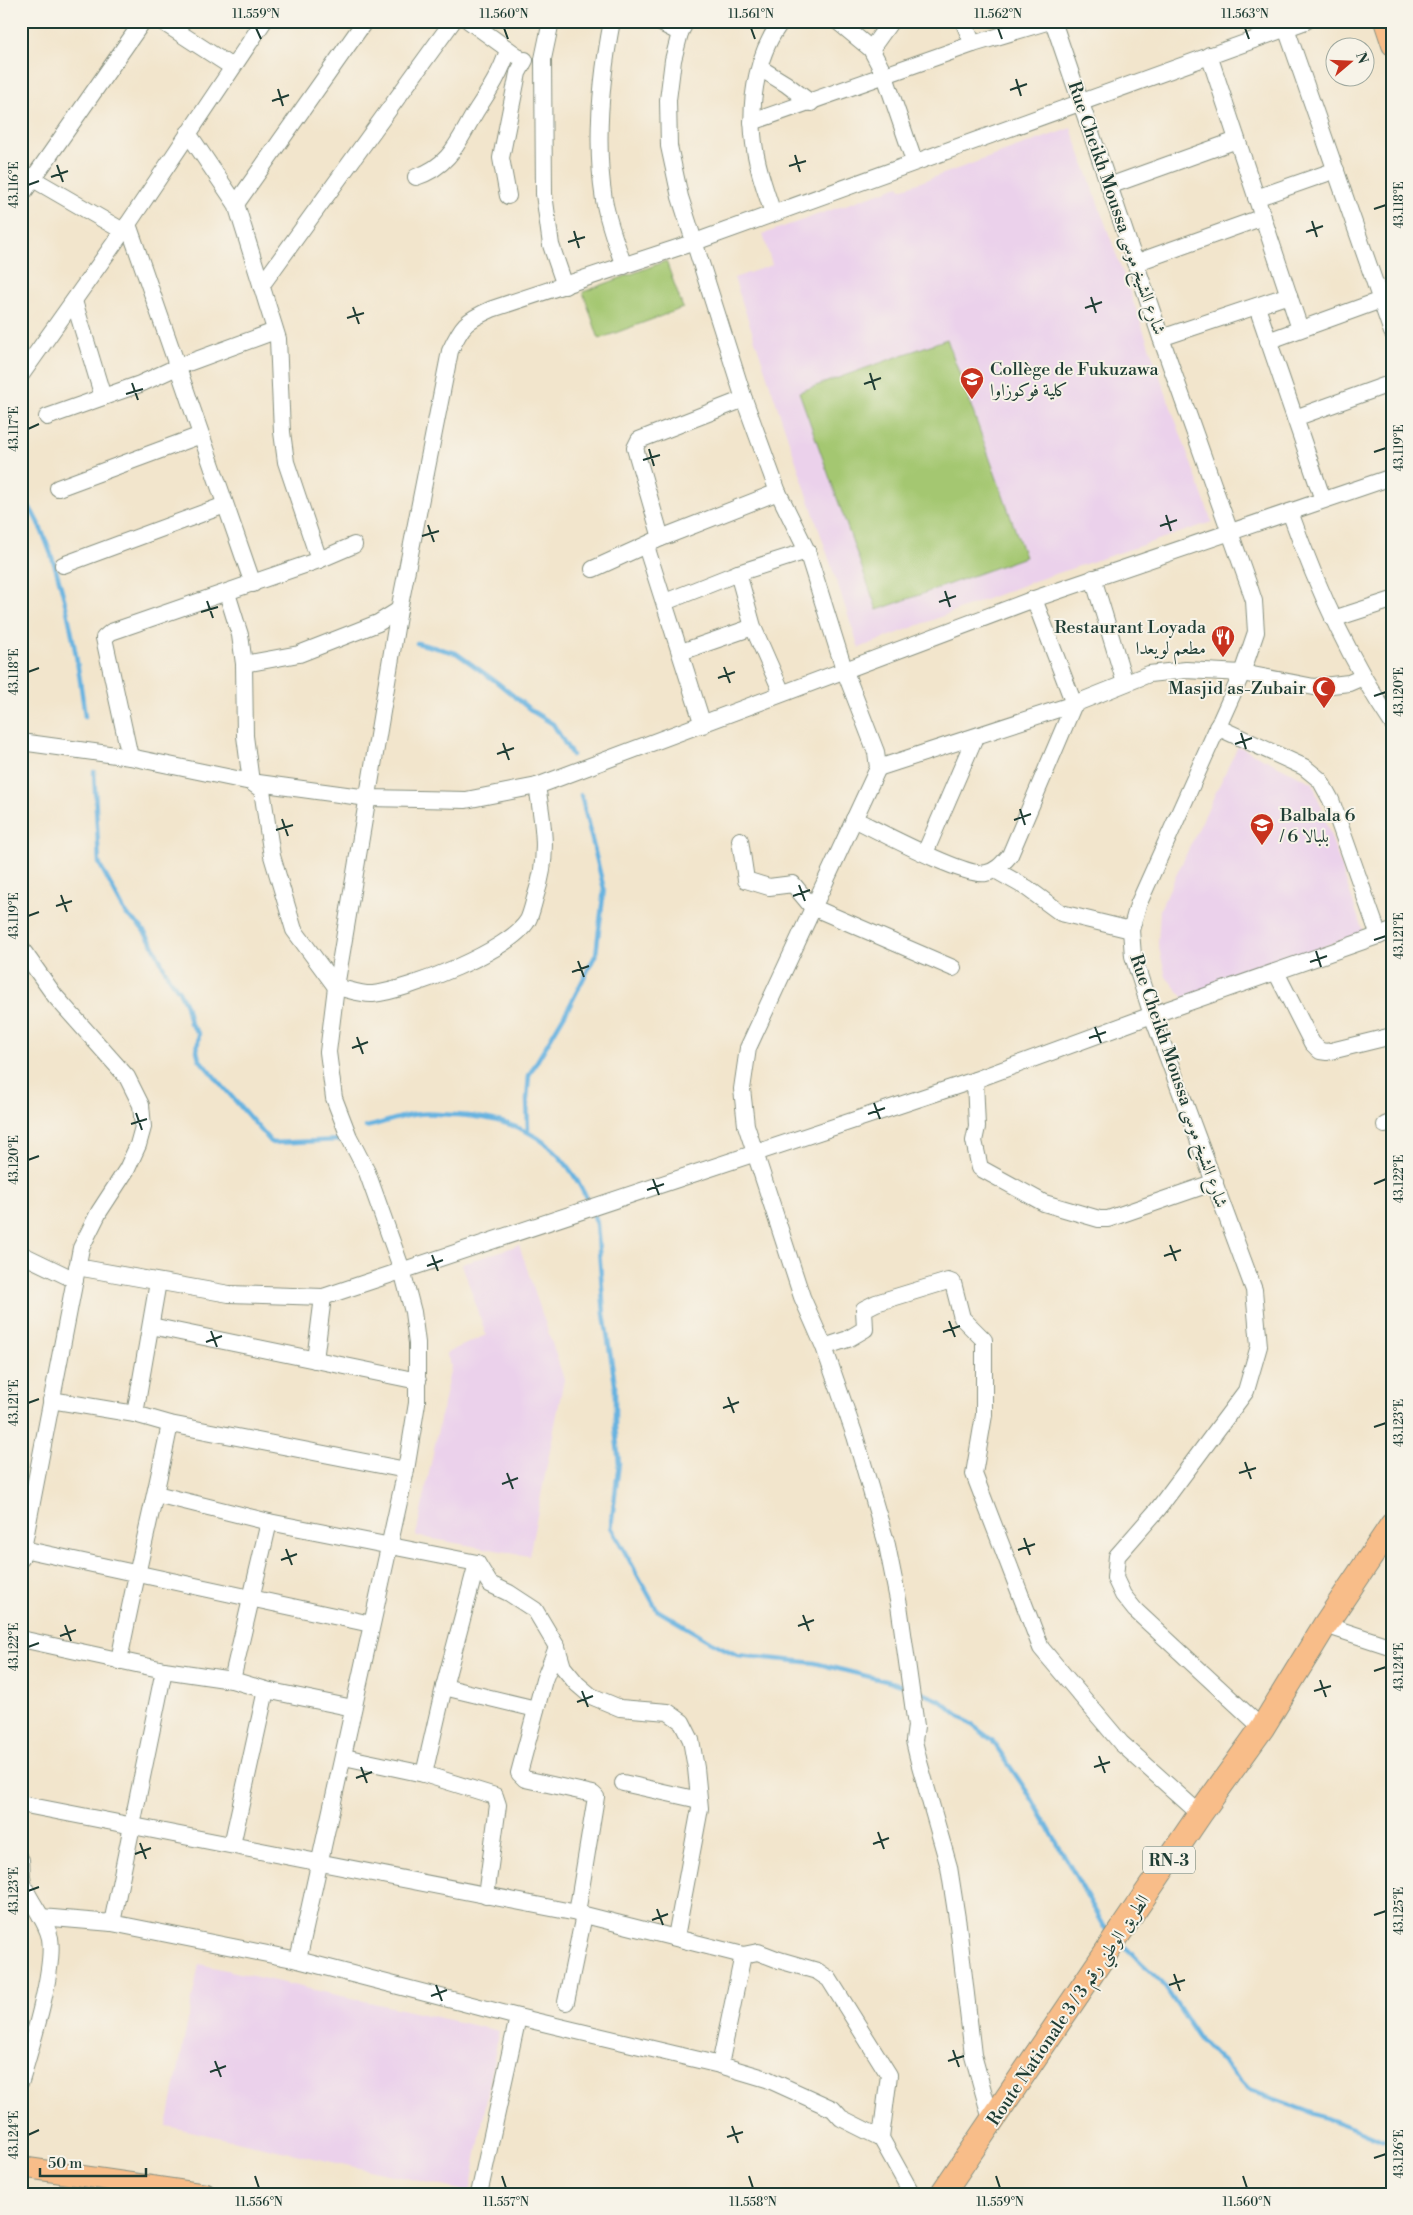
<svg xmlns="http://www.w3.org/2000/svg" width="1413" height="2215" viewBox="0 0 1413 2215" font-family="'Libre Bodoni',Amiri,serif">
<rect width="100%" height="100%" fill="#f7f3e8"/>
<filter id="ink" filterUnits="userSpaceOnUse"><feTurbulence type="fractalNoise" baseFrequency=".02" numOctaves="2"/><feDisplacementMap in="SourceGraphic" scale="10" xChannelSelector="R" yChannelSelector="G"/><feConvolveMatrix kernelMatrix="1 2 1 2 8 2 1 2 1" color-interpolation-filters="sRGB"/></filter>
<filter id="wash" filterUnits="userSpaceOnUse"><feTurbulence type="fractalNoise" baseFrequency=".0096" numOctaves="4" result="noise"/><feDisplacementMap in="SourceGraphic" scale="20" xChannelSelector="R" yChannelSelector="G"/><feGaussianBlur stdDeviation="1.12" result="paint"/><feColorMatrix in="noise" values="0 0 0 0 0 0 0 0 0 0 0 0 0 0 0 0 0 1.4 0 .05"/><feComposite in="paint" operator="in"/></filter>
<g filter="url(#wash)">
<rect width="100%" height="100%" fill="#f2e5cc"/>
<g fill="#ebd1eb">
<path d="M 1071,128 L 1212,522 L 1034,581 L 859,648 L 734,278 L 772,265 L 763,234 L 899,186 L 901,189 Z"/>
<path d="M 1238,746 L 1313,783 L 1363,932 L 1184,998 L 1166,977 L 1158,944 L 1160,909 Z"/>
<path d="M 519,1245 L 564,1379 L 529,1556 L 416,1536 L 451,1366 L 446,1353 L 486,1335 L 462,1264 Z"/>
<path d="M 199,1964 L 499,2031 L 470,2192 L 167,2126 Z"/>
</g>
<g fill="#a4c771" stroke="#628252">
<path d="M 666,261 L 683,308 L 599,339 L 583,292 Z"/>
<path d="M 947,339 L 1025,557 L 877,610 L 799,392 Z"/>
</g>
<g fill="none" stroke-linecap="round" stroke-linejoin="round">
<g stroke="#67b3e0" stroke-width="4.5">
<path d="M 21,494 C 60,547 77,652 85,717"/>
<path d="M 417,643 L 456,653 L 498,683 L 532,711 L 553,724 L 572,755"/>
<path d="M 94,772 L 99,863 L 126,914 L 141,927 L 152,943 L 168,976 L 179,991 L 186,1005 L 190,1023 L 199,1034 L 197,1051 L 199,1059 L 272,1143 L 342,1140"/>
<path d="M 366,1127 C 383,1123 401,1116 418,1114 C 430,1112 444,1115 456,1115 C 523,1119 562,1142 589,1204"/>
<path d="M 528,1130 L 527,1100 L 529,1075 L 569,1007 L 596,954 L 604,889 L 581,795"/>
<path d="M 592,1211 L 597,1224 L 604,1314 L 615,1384 L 615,1427 L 619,1463 L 611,1527 L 657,1610 L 711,1642 L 737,1655 L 815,1663 L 906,1686"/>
<path d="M 915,1690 L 939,1700 L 992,1740 L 1032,1799 L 1104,1926 L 1111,1933"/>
<path d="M 1120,1942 L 1163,1984 L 1198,2037 L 1249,2090 L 1356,2129 L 1392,2144"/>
</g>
</g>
</g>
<g filter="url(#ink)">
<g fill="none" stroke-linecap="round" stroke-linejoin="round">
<g stroke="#889180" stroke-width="18">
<g id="minor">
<path d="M 161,21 L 232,67"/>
<path d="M 469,21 L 516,55"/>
<path d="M 551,21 L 543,59 L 544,194 L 551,245 L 565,286"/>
<path d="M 612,21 C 601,78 595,143 604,200 C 608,222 616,244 624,266"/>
<path d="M 657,21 L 680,33"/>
<path d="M 686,21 L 680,33 L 673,60 L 668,100 L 669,146 L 680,197 L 744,399 L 778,492 L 807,551 L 844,669 L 876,752 L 878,768 L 748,1048 L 742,1089 L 746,1125 L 802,1297 L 824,1347 L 855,1436 L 887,1545 L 899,1605 L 916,1726 L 914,1741 L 919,1762 L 949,1867 L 958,1925 L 973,2055 L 992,2123"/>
<path d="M 837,21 L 871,49 L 885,76 L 914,161"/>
<path d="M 963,21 L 973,44"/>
<path d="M 1053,21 L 1161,338 L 1248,583 L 1254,601 L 1256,632 L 1242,673 L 1138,905 L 1131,930 L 1133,956 L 1152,1015 L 1254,1290 L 1259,1346 L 1246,1391 L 1158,1509 L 1117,1556 L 1115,1578 L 1123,1595 L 1135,1610 L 1262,1728"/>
<path d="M 1286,28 L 1392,332"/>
<path d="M 871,49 L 891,21"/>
<path d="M 1209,55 L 1300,329"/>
<path d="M 760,68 L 786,84 L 811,103"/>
<path d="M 752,122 L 973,44 L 1050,21"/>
<path d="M 188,133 L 236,204 L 278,339 L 282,432 L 286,462 L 319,560"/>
<path d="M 21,172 L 123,231"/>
<path d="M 416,177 C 451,166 459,139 476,111 C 489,91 501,73 508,50"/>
<path d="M 1109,186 L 1237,140"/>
<path d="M 21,196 L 143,21"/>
<path d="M 508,196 L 501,158 L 518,73 L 525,60"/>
<path d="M 1256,198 L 1336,170"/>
<path d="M 236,204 L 365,21"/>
<path d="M 773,213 C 764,187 755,161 753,134 C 750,98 758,50 782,21"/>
<path d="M 128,224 L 253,584"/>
<path d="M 1135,263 L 1263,217"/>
<path d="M 261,286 L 453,21"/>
<path d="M 74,301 L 103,397"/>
<path d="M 1257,307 L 1323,500"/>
<path d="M 1161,338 L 1289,295"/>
<path d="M 1268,341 L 1381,300"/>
<path d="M 21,375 L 128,224 L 264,21"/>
<path d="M 47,417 L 140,384 L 177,367 L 275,331"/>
<path d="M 1295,418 L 1392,383"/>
<path d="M 58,488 L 201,435"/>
<path d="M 1290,512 C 1316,585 1348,658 1392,723"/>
<path d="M 661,538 L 635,448 L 639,440 L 744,399"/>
<path d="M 646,546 L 703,725"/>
<path d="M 63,565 L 225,505"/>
<path d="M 593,569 L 661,538 L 778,492"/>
<path d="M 738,573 L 753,627 L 782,693"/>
<path d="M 1093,578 L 1125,683"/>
<path d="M 227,593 L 240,635 L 244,664 L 245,736 L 251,782 L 262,790 L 272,856 L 294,930 L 336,987 C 347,989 362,995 373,994 C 409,990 510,951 528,920 C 531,914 533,905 535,898 C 549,857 544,828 537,786"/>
<path d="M 665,602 L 738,573 L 807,551"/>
<path d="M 1333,619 L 1392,600"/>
<path d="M 681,652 L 753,627"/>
<path d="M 244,664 L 299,654 L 378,623 L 399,610"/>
<path d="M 1217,727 L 1304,767 L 1320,780 L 1331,800 L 1379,936"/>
<path d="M 21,742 L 130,757 L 251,782 L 368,798 L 466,800 L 537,786 L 1034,599 L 1392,477"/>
<path d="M 130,757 L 104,638 L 111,632 L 319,560 L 354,545"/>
<path d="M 878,768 L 1074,704 L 1149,674 L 1186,670 L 1242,673 L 1314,687 L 1349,683 L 1363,677"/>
<path d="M 854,819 C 877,830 965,878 986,873 C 997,871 1003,863 1010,855 L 1074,704 L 1034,599"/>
<path d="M 740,840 L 746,880 L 769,887 L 793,884 L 812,907 L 953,968"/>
<path d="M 925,853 L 975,737"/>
<path d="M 995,870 L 1027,888 L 1061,913 L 1131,930"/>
<path d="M 21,948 L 55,996 L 127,1077 L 141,1105 L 143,1127 L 138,1145 L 127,1169 L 99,1212 L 81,1248 L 21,1559"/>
<path d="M 1276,972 L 1312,1043 L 1320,1051 L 1327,1052 L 1392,1036"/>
<path d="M 975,1080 L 977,1127 L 974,1141 L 980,1168 L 1044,1203 L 1099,1219 L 1108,1219 L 1215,1182"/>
<path d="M 1385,1125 L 1392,1122"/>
<path d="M 21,1254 L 75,1280"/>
<path d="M 77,1267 L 229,1294 L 323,1297 L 975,1080 L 1152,1015 L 1392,931"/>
<path d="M 151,1326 L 418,1381"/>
<path d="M 824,1347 L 848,1339 L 865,1329 L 864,1309 L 876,1303 L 948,1281 L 953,1283 L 962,1318 L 984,1340 L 984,1415 L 974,1474 L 1041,1648 L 1121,1743 L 1200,1814"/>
<path d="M 315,1360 L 323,1297"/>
<path d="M 51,1400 L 135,1414 L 170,1424 L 406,1470"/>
<path d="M 135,1414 L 158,1282"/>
<path d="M 156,1494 L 269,1522 L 477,1563 L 490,1584 L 509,1593 L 535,1610 L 557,1647 L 563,1667 L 577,1684 L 591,1696 L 620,1708 L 668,1712 L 682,1722 L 691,1740 L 696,1768 L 700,1808 L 676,1937"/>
<path d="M 23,1549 L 371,1624"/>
<path d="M 1325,1625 L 1392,1647"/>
<path d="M 21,1639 L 164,1670 L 232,1680 L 266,1690 L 353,1708"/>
<path d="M 557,1647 L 544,1680 L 519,1773 L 525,1779 L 593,1794 L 596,1797 L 577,1913"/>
<path d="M 119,1661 C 134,1582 154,1503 170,1424"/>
<path d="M 232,1680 L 269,1522"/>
<path d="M 444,1687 L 536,1709"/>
<path d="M 344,1757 L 424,1774 L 495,1796 L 498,1805 L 486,1896"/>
<path d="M 424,1774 L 444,1687 L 477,1563"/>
<path d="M 623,1783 L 699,1800"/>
<path d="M 21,1804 L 577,1913 L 743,1955 L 758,1952 L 779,1960 L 817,1971 L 829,1979 L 889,2075 L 881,2138 L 912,2194"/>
<path d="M 232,1845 L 266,1690"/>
<path d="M 21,1860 C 22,1868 21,1879 24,1886 C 31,1904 46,1919 50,1938 C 55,1970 31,2047 21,2081"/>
<path d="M 41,1917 L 112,1923 L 298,1960 L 518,2017 L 479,2194"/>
<path d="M 112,1923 L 164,1670"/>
<path d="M 298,1960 L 406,1470 L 417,1403 L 417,1343 L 413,1312 L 402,1270 L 367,1172 L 349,1137 L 334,1098 L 328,1052 L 336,987 L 399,610 L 450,351 C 462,325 465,321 492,309 L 695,242 L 1306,21"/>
<path d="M 566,2002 L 584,1915"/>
<path d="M 518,2017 L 720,2065 L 767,2079 L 833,2109 L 841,2118 L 881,2138"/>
<path d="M 720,2065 L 743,1955"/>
</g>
</g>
<g stroke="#889180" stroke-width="22">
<g id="major">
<path d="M 1384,21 L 1392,45"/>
<path d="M 21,2167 L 206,2194"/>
</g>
</g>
<g stroke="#889180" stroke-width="26">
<path id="highway" d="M 942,2194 L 1200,1814 L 1262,1728 L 1325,1625 L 1392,1525"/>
</g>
<use href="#minor" stroke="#fff" stroke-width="16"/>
<use href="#major" stroke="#f8bd89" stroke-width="20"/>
<use href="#highway" stroke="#f8bd89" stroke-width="24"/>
</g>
</g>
<path fill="none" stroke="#1f3d34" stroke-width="2" d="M 256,28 L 261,39M 504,28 L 508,39M 751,28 L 755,39M 998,28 L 1002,39M 1245,28 L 1249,39M 1016,79 L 1021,96M 278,89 L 283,106M 1010,90 L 1027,84M 272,101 L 289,95M 795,155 L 800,172M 57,165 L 63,182M 789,166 L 806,161M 51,177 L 68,171M 28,185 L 39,181M 1374,209 L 1386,205M 1312,221 L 1317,237M 574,231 L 579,248M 1306,232 L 1323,226M 568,242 L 585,237M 1091,297 L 1096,313M 353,307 L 359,324M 1085,308 L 1102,302M 347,318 L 364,313M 870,373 L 875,390M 132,383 L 138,400M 864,384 L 881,378M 126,394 L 143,389M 28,429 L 39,424M 649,449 L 654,466M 1374,452 L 1386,448M 643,460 L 660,455M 1166,515 L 1171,531M 428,525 L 434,542M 1160,526 L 1177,520M 422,536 L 439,531M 945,591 L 950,607M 207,601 L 213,618M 939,602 L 956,596M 201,612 L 218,607M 724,667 L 730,683M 28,672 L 39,668M 718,678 L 735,672M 1374,696 L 1386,692M 1241,733 L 1246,749M 503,743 L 509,760M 1235,744 L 1252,738M 497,754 L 514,748M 1020,809 L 1025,825M 282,819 L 288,836M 1014,820 L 1031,814M 276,830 L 293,825M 799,885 L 805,901M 61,895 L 67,912M 793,896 L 810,890M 56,906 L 72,901M 28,916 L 39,912M 1374,940 L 1386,936M 1316,951 L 1321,967M 578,961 L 584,977M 1310,962 L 1327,956M 572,972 L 589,966M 1095,1027 L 1101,1043M 357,1037 L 363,1054M 1089,1038 L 1106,1032M 352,1048 L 368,1042M 874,1103 L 880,1119M 136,1113 L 142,1130M 868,1114 L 885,1108M 131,1124 L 147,1119M 28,1160 L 39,1156M 653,1179 L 659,1195M 1374,1184 L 1386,1179M 647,1190 L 664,1184M 1170,1245 L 1176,1261M 432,1255 L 438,1271M 1164,1256 L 1181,1250M 427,1266 L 443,1260M 949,1321 L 955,1337M 211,1331 L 217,1347M 943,1332 L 960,1326M 206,1342 L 222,1336M 728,1397 L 734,1413M 28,1403 L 39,1399M 723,1408 L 739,1402M 1374,1427 L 1386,1423M 1245,1462 L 1251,1479M 507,1473 L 513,1489M 1239,1473 L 1256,1468M 502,1484 L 518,1478M 1024,1538 L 1030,1555M 286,1549 L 292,1565M 1018,1550 L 1035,1544M 281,1560 L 297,1554M 803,1615 L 809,1631M 65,1625 L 71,1641M 798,1626 L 814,1620M 60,1636 L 76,1630M 28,1647 L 39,1643M 1374,1671 L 1386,1667M 1320,1680 L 1326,1697M 582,1691 L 588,1707M 1314,1691 L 1331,1686M 577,1702 L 593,1696M 1099,1756 L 1105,1773M 361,1767 L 367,1783M 1094,1767 L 1110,1762M 356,1778 L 372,1772M 878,1832 L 884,1849M 140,1843 L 146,1859M 873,1844 L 889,1838M 135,1854 L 151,1848M 28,1891 L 39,1887M 657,1909 L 663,1925M 1374,1915 L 1386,1911M 652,1920 L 668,1914M 1174,1974 L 1180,1991M 436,1985 L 442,2001M 1169,1985 L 1185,1980M 431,1996 L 447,1990M 953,2050 L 959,2067M 215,2061 L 221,2077M 948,2061 L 964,2056M 210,2072 L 226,2066M 732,2126 L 738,2143M 28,2135 L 39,2130M 727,2137 L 743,2132M 1374,2158 L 1386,2154M 255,2176 L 259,2188M 502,2176 L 506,2188M 749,2176 L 753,2188M 996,2176 L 1000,2188M 1243,2176 L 1247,2188"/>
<defs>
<g id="school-pin" transform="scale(1.25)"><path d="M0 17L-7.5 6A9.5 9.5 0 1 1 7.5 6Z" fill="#c8321e" stroke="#f7f3e8"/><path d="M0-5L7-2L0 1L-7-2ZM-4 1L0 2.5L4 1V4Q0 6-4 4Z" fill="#fff"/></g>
<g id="restaurant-pin" transform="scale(1.25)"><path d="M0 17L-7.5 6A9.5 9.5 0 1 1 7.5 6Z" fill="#c8321e" stroke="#f7f3e8"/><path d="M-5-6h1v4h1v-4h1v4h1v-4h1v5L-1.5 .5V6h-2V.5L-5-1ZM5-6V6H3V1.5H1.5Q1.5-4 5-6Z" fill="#fff"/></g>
<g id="mosque-pin" transform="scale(1.25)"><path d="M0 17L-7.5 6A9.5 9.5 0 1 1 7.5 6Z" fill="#c8321e" stroke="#f7f3e8"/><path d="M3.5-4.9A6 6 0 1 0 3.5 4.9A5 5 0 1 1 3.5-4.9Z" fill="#fff"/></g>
</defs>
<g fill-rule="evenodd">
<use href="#school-pin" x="972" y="379"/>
<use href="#restaurant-pin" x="1223" y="637"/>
<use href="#mosque-pin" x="1324" y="688"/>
<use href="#school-pin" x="1262" y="825"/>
</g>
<g text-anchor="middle" stroke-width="4" stroke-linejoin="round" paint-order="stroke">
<rect fill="#f7f3e8" stroke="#60746a" stroke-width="1" x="1143" y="1846.5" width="52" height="27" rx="4"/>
<g font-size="16" font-weight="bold" fill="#1f3d34">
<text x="1169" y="1866">RN-3</text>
</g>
<g font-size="18" fill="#1f3d34" stroke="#f7f3e8">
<text transform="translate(1117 208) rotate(71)" y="6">Rue Cheikh Moussa شارع الشيخ موسى</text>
<text transform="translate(1179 1081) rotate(71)" y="6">Rue Cheikh Moussa شارع الشيخ موسى</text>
<text transform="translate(1068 2010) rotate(-56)" y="6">Route Nationale 3 / الطريق الوطني رقم 3</text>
</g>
<g font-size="18" fill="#1f3d34" stroke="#f7f3e8" text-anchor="start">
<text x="990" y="375">Collège de Fukuzawa<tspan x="990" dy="21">كلية فوكوزاوا</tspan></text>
<text x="1206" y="633" text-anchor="end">Restaurant Loyada<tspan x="1206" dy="21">مطعم لويعدا</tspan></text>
<text x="1306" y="694" text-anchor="end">Masjid as-Zubair</text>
<text x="1280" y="821">Balbala 6<tspan x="1280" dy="21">/ بلبالا 6</tspan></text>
</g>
</g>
<rect width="1413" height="2215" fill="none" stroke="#f7f3e8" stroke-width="55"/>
<g transform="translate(1350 62) rotate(71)"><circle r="24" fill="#f7f3e8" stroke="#a1aaa0"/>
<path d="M0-4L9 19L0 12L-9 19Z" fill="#c8321e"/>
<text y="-8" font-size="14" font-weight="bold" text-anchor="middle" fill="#1f3d34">N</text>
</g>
<path d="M40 2168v8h106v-8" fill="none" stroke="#1f3d34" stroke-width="2.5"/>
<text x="48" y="2168" font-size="15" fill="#1f3d34" stroke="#f7f3e8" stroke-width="4" paint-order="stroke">50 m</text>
<rect x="28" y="28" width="1358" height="2160" fill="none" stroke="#1f3d34" stroke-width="2"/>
<g font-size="12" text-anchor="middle" fill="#1f3d34">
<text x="256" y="18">11.559°N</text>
<text x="504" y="18">11.560°N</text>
<text x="751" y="18">11.561°N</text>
<text x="998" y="18">11.562°N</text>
<text x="1245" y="18">11.563°N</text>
<text transform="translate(14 185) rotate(-90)" y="4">43.116°E</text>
<text transform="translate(1399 205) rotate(-90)" y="4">43.118°E</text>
<text transform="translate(14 429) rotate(-90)" y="4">43.117°E</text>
<text transform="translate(1399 448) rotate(-90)" y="4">43.119°E</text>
<text transform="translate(14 672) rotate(-90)" y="4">43.118°E</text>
<text transform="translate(1399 692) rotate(-90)" y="4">43.120°E</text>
<text transform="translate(14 916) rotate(-90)" y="4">43.119°E</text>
<text transform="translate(1399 936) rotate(-90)" y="4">43.121°E</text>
<text transform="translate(14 1160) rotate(-90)" y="4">43.120°E</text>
<text transform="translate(1399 1179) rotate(-90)" y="4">43.122°E</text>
<text transform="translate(14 1403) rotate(-90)" y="4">43.121°E</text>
<text transform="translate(1399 1423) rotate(-90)" y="4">43.123°E</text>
<text transform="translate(14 1647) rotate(-90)" y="4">43.122°E</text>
<text transform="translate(1399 1667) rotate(-90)" y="4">43.124°E</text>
<text transform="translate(14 1891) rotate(-90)" y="4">43.123°E</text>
<text transform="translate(1399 1911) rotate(-90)" y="4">43.125°E</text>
<text transform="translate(14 2135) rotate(-90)" y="4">43.124°E</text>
<text transform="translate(1399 2154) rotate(-90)" y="4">43.126°E</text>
<text x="259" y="2206">11.556°N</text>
<text x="506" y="2206">11.557°N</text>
<text x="753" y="2206">11.558°N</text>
<text x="1000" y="2206">11.559°N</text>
<text x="1247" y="2206">11.560°N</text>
</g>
</svg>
